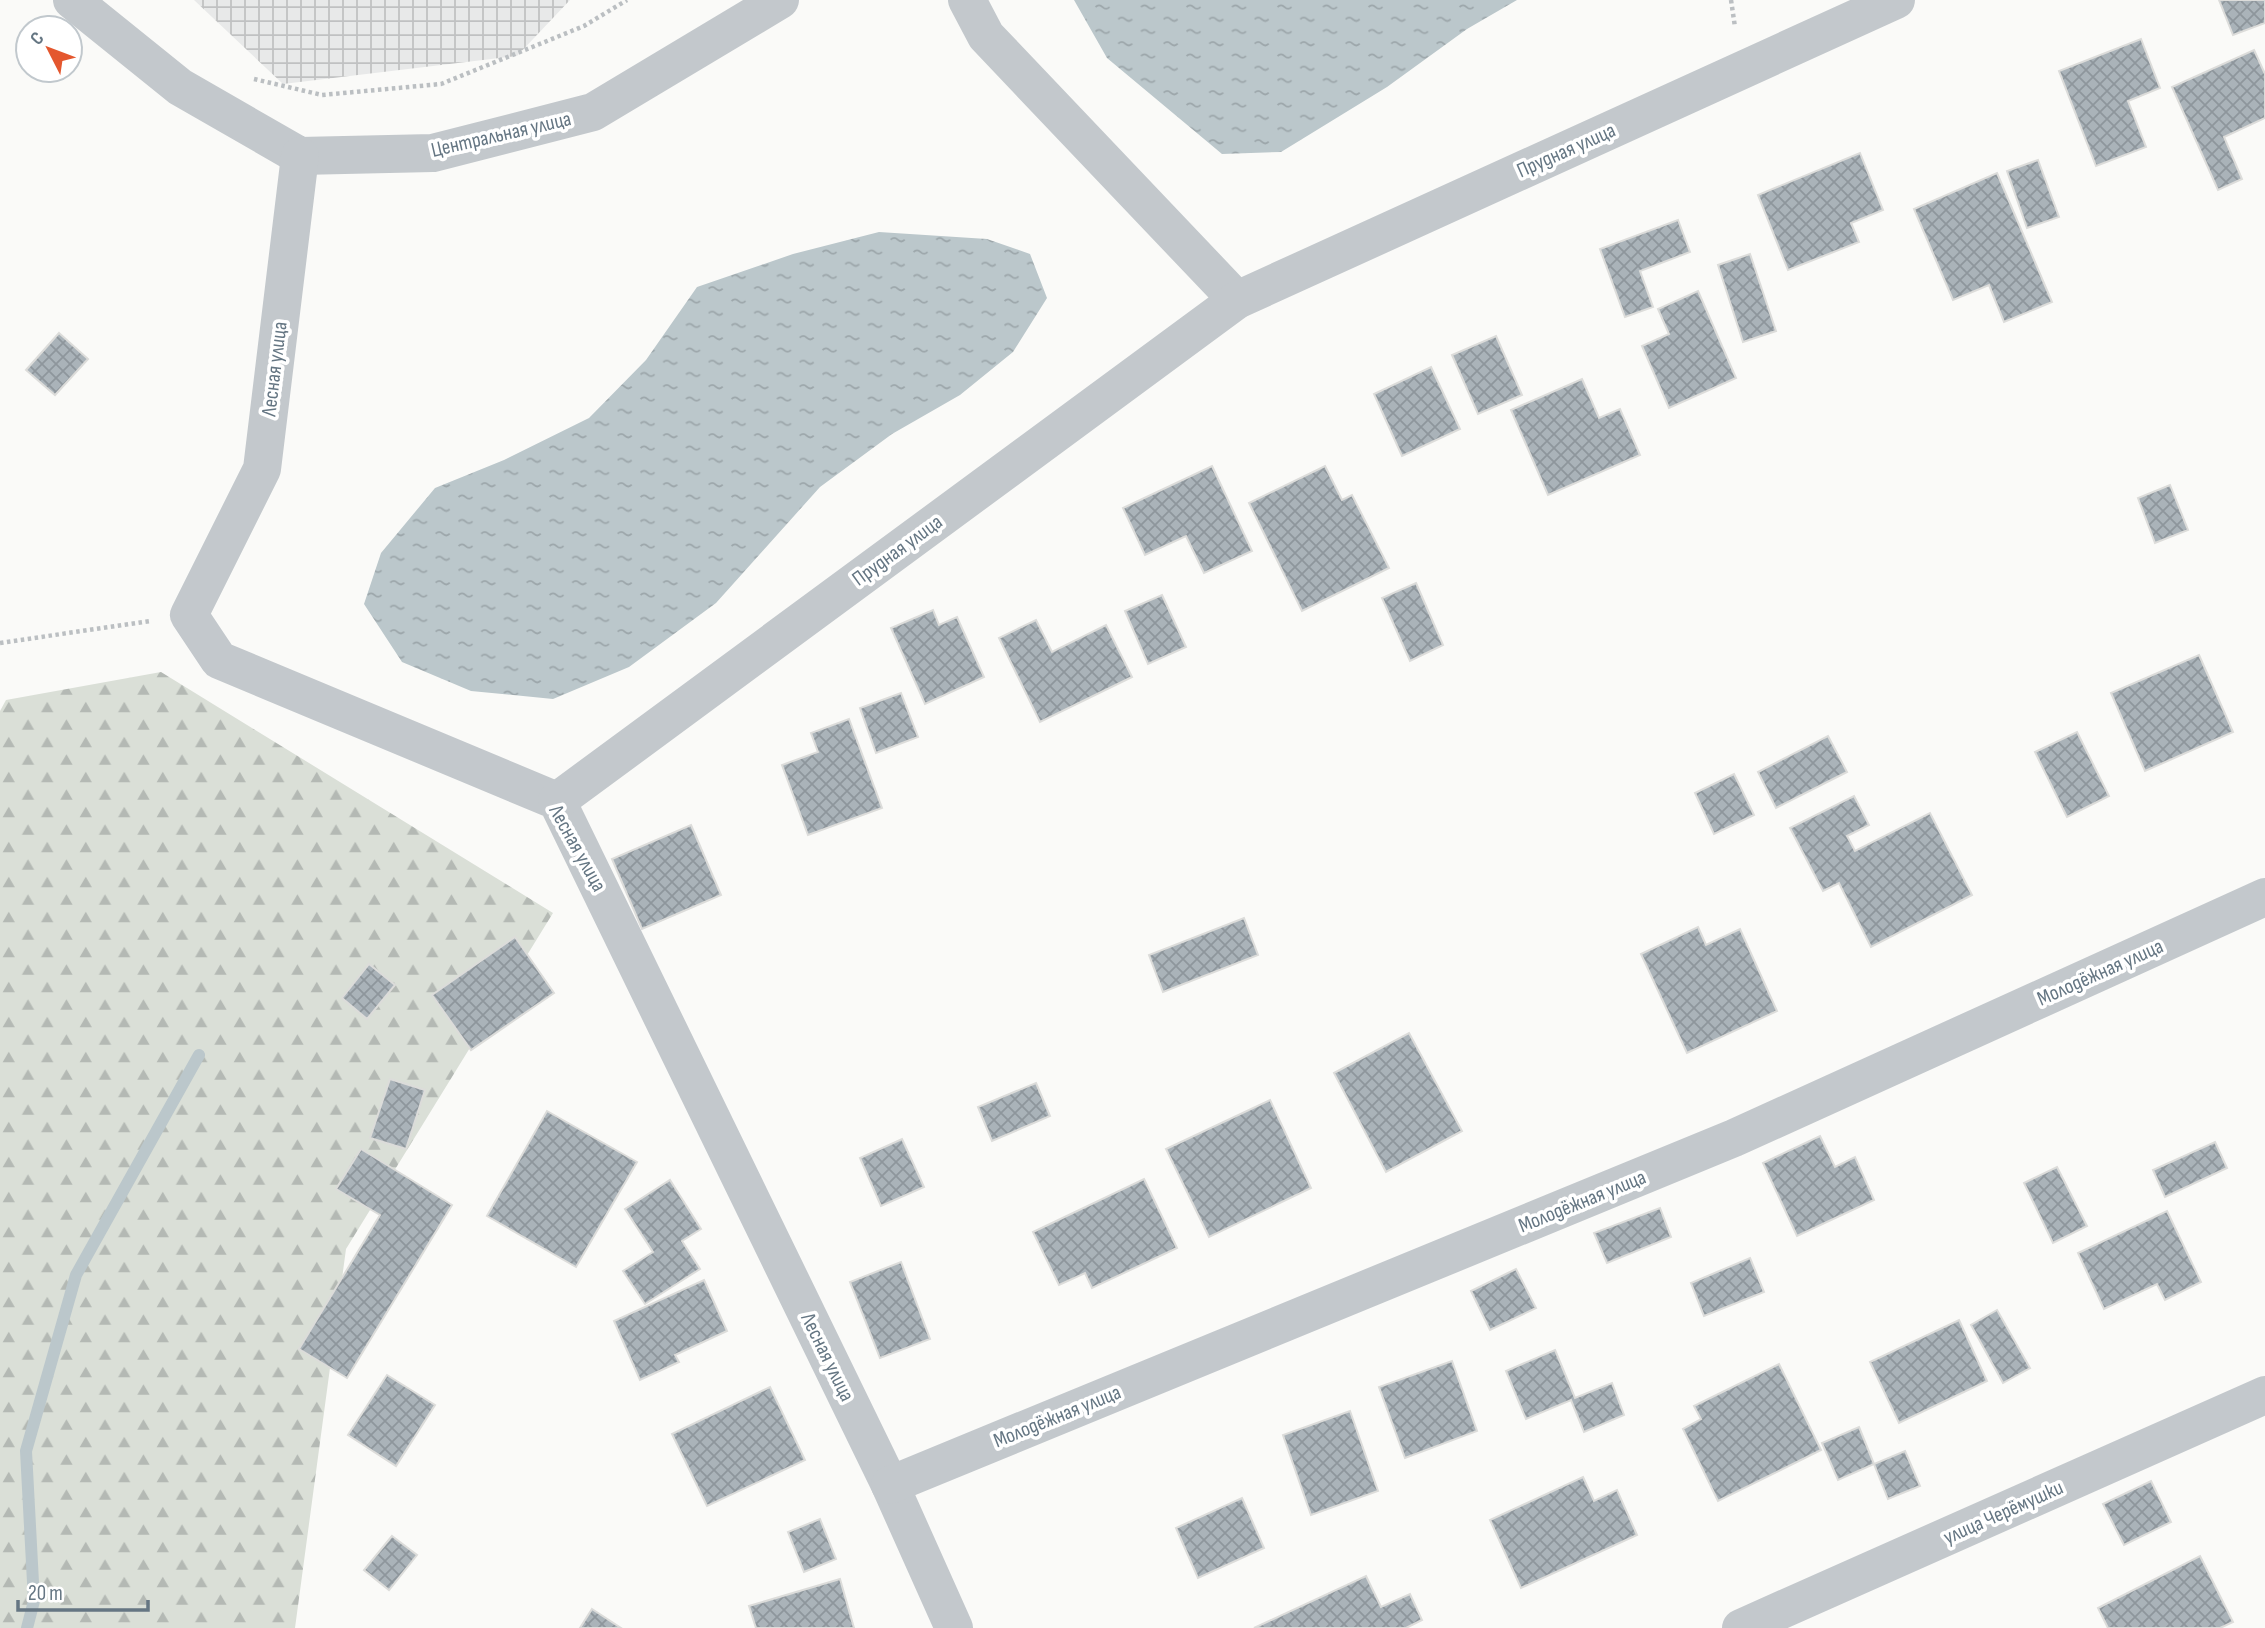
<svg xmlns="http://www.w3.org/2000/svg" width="2265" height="1628" viewBox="0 0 2265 1628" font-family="'Sofia Sans Condensed',sans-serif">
<defs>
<pattern id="industrial-grid" width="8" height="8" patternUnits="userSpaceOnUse" patternTransform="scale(1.75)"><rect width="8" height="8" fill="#e8e9e9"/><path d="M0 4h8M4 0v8" fill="none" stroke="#c0c1c2"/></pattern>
<pattern id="forest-firs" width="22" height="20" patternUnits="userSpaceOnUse" patternTransform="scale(1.75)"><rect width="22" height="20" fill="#dadfd7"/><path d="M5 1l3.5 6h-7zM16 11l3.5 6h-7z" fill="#b4b9b4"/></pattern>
<pattern id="water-ripples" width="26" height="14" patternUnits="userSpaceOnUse" patternTransform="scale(1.75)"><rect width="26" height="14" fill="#bbc7cb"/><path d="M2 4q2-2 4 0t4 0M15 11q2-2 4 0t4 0" fill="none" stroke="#9ca6aa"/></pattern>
<pattern id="building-cross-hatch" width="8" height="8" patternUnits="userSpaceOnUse" patternTransform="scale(1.75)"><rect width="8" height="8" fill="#aab3b9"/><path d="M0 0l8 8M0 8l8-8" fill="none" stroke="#8e969c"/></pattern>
</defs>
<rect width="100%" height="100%" fill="#fafaf8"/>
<path fill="url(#industrial-grid)" d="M 194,0 L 570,0 L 517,56 L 283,84 Z"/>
<path fill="url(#forest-firs)" d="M 161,672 L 553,913 L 346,1249 L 295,1628 L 0,1628 L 0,711 L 6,700 Z"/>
<g fill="url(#water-ripples)">
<path d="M 1074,0 L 1517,0 L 1467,29 L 1387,87 L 1281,152 L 1222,154 L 1107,58 Z"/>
<path d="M 879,232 L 987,239 L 1030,254 L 1047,298 L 1013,352 L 960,395 L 892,434 L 820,487 L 716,603 L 629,667 L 553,699 L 471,691 L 402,662 L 364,604 L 381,553 L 435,488 L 504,460 L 589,418 L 646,360 L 697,287 L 793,254 Z"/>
</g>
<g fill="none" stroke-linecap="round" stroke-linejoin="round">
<path stroke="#bbc7cb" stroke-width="12" d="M 27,1628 L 34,1601 L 26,1451 L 76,1275 L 199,1055"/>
</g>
<g fill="url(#building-cross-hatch)" stroke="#dcdcda" stroke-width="2">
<path d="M 2219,0 L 2265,0 L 2265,23 L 2233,35 Z"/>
<path d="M 2141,39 L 2160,88 L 2128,101 L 2146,147 L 2096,166 L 2059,71 Z"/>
<path d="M 2254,50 L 2265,74 L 2265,118 L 2224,137 L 2242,179 L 2218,190 L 2172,87 Z"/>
<path d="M 1860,153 L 1883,210 L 1851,223 L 1859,242 L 1788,270 L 1758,195 Z"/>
<path d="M 2038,160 L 2059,217 L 2027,228 L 2007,171 Z"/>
<path d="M 1997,173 L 2052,302 L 2004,322 L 1989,285 L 1953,300 L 1914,209 Z"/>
<path d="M 1678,220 L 1690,252 L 1640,271 L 1653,307 L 1625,317 L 1600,249 Z"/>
<path d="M 1750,254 L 1776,331 L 1743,342 L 1718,265 Z"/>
<path d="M 1698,291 L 1736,378 L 1669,408 L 1642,346 L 1669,334 L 1658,309 Z"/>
<path d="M 59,333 L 88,359 L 55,395 L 26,370 Z"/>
<path d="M 1496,336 L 1522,395 L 1478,414 L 1452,355 Z"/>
<path d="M 1431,367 L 1460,429 L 1402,456 L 1374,394 Z"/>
<path d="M 1582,379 L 1599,418 L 1620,409 L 1640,455 L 1548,495 L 1511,410 Z"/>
<path d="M 1212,466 L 1252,551 L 1204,573 L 1186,536 L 1145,555 L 1123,508 Z"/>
<path d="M 1325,466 L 1342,500 L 1352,495 L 1389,568 L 1302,611 L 1249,503 Z"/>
<path d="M 2170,485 L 2188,530 L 2155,543 L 2138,498 Z"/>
<path d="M 1416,583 L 1443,645 L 1410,661 L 1382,598 Z"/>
<path d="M 1162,595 L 1186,647 L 1148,664 L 1125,611 Z"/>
<path d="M 933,610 L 939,625 L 957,617 L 984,677 L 925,704 L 891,628 Z"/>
<path d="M 1036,620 L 1052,652 L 1106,625 L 1132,677 L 1040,722 L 999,638 Z"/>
<path d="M 2199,655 L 2233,732 L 2145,771 L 2111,693 Z"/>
<path d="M 901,693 L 918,737 L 876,753 L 860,708 Z"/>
<path d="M 849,719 L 882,808 L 808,835 L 782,765 L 818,752 L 811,733 Z"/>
<path d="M 2077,732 L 2109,796 L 2067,817 L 2035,752 Z"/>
<path d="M 1828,736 L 1847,772 L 1776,808 L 1758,772 Z"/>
<path d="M 1734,774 L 1754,815 L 1714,834 L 1695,793 Z"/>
<path d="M 1854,796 L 1869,825 L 1847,836 L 1855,851 L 1930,813 L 1972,895 L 1871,947 L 1839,883 L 1823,891 L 1790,828 Z"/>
<path d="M 691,825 L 721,895 L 642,929 L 612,859 Z"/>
<path d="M 1244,918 L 1258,955 L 1163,992 L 1149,955 Z"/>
<path d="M 1698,927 L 1706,945 L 1740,929 L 1777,1011 L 1687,1053 L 1641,954 Z"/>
<path d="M 515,937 L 554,993 L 471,1050 L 432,995 Z"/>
<path d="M 369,964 L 395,985 L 367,1019 L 342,998 Z"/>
<path d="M 1409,1033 L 1462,1131 L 1386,1172 L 1334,1073 Z"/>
<path d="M 390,1079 L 425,1090 L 406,1149 L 370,1138 Z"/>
<path d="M 1036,1083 L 1050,1116 L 992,1141 L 978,1107 Z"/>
<path d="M 1270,1100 L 1311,1188 L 1209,1237 L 1166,1149 Z"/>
<path d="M 547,1111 L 637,1162 L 576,1267 L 487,1216 Z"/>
<path d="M 1820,1136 L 1835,1167 L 1855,1157 L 1874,1200 L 1797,1236 L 1763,1163 Z"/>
<path d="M 902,1139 L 924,1187 L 881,1206 L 860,1158 Z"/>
<path d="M 2215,1142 L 2227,1168 L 2165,1197 L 2153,1170 Z"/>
<path d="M 361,1149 L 452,1205 L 347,1378 L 299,1349 L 380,1215 L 336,1189 Z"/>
<path d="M 2057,1167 L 2087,1226 L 2053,1243 L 2024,1183 Z"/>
<path d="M 1144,1179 L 1177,1248 L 1092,1288 L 1085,1273 L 1059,1285 L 1033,1232 Z"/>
<path d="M 670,1180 L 701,1229 L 682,1241 L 700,1269 L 645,1304 L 623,1271 L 653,1252 L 625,1209 Z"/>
<path d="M 1660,1208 L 1671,1237 L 1607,1263 L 1594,1233 Z"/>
<path d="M 2167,1211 L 2201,1282 L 2165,1300 L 2157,1284 L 2104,1309 L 2078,1253 Z"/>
<path d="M 1750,1258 L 1764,1292 L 1704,1316 L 1691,1283 Z"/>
<path d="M 901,1262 L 930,1339 L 880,1358 L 850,1282 Z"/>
<path d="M 1516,1269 L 1536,1308 L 1490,1330 L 1471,1291 Z"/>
<path d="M 704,1280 L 727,1331 L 675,1355 L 679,1362 L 640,1380 L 614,1321 Z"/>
<path d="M 1997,1310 L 2030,1368 L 2003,1383 L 1971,1325 Z"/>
<path d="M 1959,1320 L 1987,1381 L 1899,1423 L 1870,1362 Z"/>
<path d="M 1555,1350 L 1575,1398 L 1612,1383 L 1624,1415 L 1584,1432 L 1571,1400 L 1526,1419 L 1506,1371 Z"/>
<path d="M 1452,1361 L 1477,1431 L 1405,1458 L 1379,1387 Z"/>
<path d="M 1779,1364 L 1821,1450 L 1718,1501 L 1683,1429 L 1701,1419 L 1694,1406 Z"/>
<path d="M 387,1375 L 435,1405 L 396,1466 L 348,1435 Z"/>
<path d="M 770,1387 L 805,1460 L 707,1506 L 672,1434 Z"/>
<path d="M 1350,1411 L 1378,1491 L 1311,1515 L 1283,1435 Z"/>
<path d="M 1859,1427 L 1874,1464 L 1838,1480 L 1822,1443 Z"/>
<path d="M 1905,1451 L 1920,1486 L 1888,1499 L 1874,1464 Z"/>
<path d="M 1583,1477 L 1594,1501 L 1617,1490 L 1637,1535 L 1521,1588 L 1490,1520 Z"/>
<path d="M 2151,1481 L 2171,1522 L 2124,1545 L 2103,1504 Z"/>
<path d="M 1242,1498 L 1264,1548 L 1198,1578 L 1176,1528 Z"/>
<path d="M 820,1519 L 836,1559 L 804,1572 L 788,1532 Z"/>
<path d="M 392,1536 L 417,1555 L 389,1590 L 364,1570 Z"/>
<path d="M 2200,1556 L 2233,1622 L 2220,1628 L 2108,1628 L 2098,1608 Z"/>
<path d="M 1366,1576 L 1381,1607 L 1410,1594 L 1422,1620 L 1406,1628 L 1254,1628 Z"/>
<path d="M 840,1579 L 854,1628 L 756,1628 L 749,1606 Z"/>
<path d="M 592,1609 L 621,1628 L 580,1628 Z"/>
</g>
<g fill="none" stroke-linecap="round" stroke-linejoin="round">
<g stroke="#bbbfc2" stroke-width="4.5" stroke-dasharray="3.5 3.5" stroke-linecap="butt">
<path d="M 1731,0 L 1735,27"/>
<path d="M 254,79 L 322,95 L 441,84 L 584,26 L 627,0"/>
<path d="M 0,643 L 150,621"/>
</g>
<g stroke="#c3c8cc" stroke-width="38">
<path d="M 72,0 L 180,87 L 300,156 L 433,153 L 593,112 L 780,0"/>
<path d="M 967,0 L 986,36 L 1237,300"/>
<path d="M 300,156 L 262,469 L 189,615 L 219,660 L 557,801 L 890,1485 L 954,1628"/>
<path d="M 557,801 L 1237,300 L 1896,0"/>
<path d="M 890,1485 L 1734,1138 L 2265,897"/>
<path d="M 1741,1628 L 2265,1395"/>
</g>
</g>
<g text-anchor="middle" stroke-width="7" stroke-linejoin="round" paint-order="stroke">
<g font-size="21" fill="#657683" stroke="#fff">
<text transform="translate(501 134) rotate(-13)" y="7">Центральная улица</text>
<text transform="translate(1566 150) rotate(-24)" y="7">Прудная улица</text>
<text transform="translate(274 369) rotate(-83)" y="7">Лесная улица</text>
<text transform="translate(897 550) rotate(-36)" y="7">Прудная улица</text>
<text transform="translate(578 848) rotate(61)" y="7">Лесная улица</text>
<text transform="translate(2100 972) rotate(-24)" y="7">Молодёжная улица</text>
<text transform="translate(1582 1201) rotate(-22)" y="7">Молодёжная улица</text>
<text transform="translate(828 1357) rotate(64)" y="7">Лесная улица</text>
<text transform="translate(1057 1416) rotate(-22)" y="7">Молодёжная улица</text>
<text transform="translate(2003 1512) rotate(-24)" y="7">улица Черёмушки</text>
</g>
</g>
<g transform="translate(49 49) rotate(312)"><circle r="33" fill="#ffffff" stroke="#c1c8cd" stroke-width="2"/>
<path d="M0-5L12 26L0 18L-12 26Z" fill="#e4572e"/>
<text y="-10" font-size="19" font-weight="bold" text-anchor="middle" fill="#657683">С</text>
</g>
<path d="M18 1600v10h130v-10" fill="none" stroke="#657683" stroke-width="3.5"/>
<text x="28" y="1600" font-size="21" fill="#657683" stroke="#ffffff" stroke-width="5" paint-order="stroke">20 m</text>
</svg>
